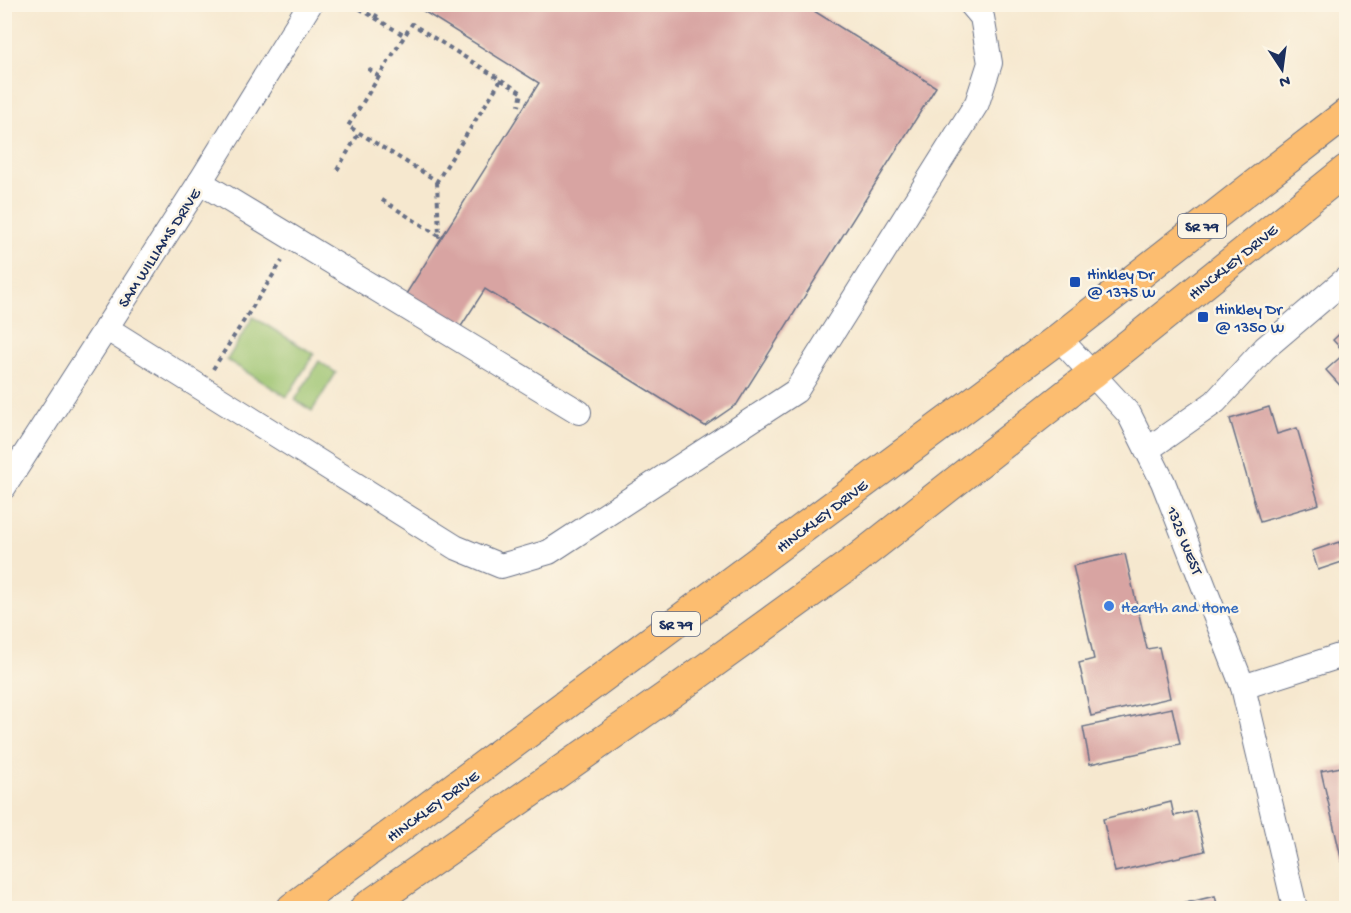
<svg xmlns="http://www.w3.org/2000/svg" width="1351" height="913" viewBox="0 0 1351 913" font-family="'Gochi Hand',sans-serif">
<rect width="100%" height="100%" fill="#fcf5e5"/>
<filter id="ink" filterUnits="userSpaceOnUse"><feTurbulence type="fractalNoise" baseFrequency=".0167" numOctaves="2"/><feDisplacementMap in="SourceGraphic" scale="12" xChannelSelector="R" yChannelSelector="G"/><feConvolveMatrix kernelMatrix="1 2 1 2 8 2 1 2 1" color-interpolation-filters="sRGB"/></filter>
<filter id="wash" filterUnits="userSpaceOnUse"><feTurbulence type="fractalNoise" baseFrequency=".008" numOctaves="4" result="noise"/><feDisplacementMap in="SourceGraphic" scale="24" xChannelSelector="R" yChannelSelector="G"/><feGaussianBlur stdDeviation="1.35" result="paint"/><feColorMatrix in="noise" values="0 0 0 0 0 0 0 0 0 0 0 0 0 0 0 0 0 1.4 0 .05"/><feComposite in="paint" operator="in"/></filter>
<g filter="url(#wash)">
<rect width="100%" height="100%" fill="#f6e8cf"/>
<g fill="#9ac26d" stroke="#5a7866" stroke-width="1.5">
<path d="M 253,317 L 314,354 L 287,397 L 227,360 Z"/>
<path d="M 319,361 L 336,373 L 312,411 L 295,400 Z"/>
</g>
<g id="blocks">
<g fill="#d8a4a2">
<path d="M 412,4 L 803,4 L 936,87 L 737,404 L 705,426 L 485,289 L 460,328 L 406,294 L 539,83 Z"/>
<path d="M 1346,328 L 1346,392 L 1326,370 L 1345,353 L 1333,340 Z"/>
<path d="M 1269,407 L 1277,434 L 1297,428 L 1319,504 L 1260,522 L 1230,419 Z"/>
<path d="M 1339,542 L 1345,561 L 1318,570 L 1312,551 Z"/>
<path d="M 1125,554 L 1147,649 L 1159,647 L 1170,698 L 1091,716 L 1079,663 L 1094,659 L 1073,566 Z"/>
<path d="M 1172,708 L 1180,744 L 1090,764 L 1083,727 Z"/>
<path d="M 1346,766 L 1346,879 L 1321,771 Z"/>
<path d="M 1171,802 L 1174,816 L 1195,811 L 1205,851 L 1115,872 L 1103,819 Z"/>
<path d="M 1215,896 L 1218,908 L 1165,908 Z"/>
</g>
</g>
</g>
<g filter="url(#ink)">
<use href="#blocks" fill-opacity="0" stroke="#687086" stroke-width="1.5"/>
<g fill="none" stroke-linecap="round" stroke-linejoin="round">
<g stroke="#687086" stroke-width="26">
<g id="minor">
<path d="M 200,182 L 579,412"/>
<path d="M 106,328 L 455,547 L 501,566 L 549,552 L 796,391 L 977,103 L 990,63 L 982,17 L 971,4"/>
<path d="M 1059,338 L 1129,414 L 1163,482 L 1243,687 L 1295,908"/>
<path d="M 1147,450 L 1215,402 L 1265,348 L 1346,279"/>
<path d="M 4,487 L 200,182 L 310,4"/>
<path d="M 1243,687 L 1346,654"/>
</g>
</g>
<g stroke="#687086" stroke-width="32">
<g id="major">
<path d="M 292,908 L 1059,338 L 1245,192 L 1346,114"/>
<path d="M 365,908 L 680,687 L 857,559 L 1092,374 L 1346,170"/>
</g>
</g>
<g stroke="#687086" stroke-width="4" stroke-dasharray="4.5 4.5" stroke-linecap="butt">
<path d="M 352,4 L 405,36"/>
<path d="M 375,18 L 383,4"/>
<path d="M 368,69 L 379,76"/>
<path d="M 501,80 L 437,181 L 348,126 L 412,24 L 522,93 L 519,106"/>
<path d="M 337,170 L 359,133"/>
<path d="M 382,200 L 439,236 L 437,181"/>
<path d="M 213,369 L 282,261"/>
</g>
<use href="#minor" stroke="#fff" stroke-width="24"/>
<use href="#major" stroke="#fcbd6f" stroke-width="30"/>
</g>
</g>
<g fill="#1a4fb4" stroke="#fcf5e5" stroke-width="2">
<rect x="1069" y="276" width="12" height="12" rx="3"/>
<rect x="1197" y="311" width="12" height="12" rx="3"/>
</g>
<circle fill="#3f7fe0" stroke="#fcf5e5" stroke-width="2" cx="1109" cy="606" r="6"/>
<g text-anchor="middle" stroke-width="5" stroke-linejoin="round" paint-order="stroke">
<g fill="#fcf5e5" stroke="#5e6a86" stroke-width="1.5">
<rect x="1178" y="214" width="48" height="24" rx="4.5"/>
<rect x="652" y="612" width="48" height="24" rx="4.5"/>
</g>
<g font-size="15" font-weight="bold" fill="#1b2f5e">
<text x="1202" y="231">SR 79</text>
<text x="676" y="629">SR 79</text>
</g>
<g font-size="16" fill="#1b2f5e" stroke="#fcf5e5">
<text transform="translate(158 247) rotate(-57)" y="6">SAM WILLIAMS DRIVE</text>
<text transform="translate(1232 261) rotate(-39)" y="6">HINCKLEY DRIVE</text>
<text transform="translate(821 515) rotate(-37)" y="6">HINCKLEY DRIVE</text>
<text transform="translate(1186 540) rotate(68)" y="6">1325 WEST</text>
<text transform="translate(432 805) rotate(-36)" y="6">HINCKLEY DRIVE</text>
</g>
<g font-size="16" fill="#164399" stroke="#fcf5e5" text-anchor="start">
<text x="1087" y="279">Hinkley Dr<tspan x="1087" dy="18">@ 1375 W</tspan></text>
<text x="1215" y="314">Hinkley Dr<tspan x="1215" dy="18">@ 1350 W</tspan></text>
</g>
<g font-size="16" fill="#366cbe" stroke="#fcf5e5" text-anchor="start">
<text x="1121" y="612">Hearth and Home</text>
</g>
</g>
<rect width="1351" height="913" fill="none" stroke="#fcf5e5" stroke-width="24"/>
<g transform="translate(1282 69) rotate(167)" stroke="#fcf5e5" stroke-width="4.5" paint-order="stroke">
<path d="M0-4.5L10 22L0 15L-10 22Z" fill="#1b2f5e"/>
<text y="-9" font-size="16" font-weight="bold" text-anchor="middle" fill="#1b2f5e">N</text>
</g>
</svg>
